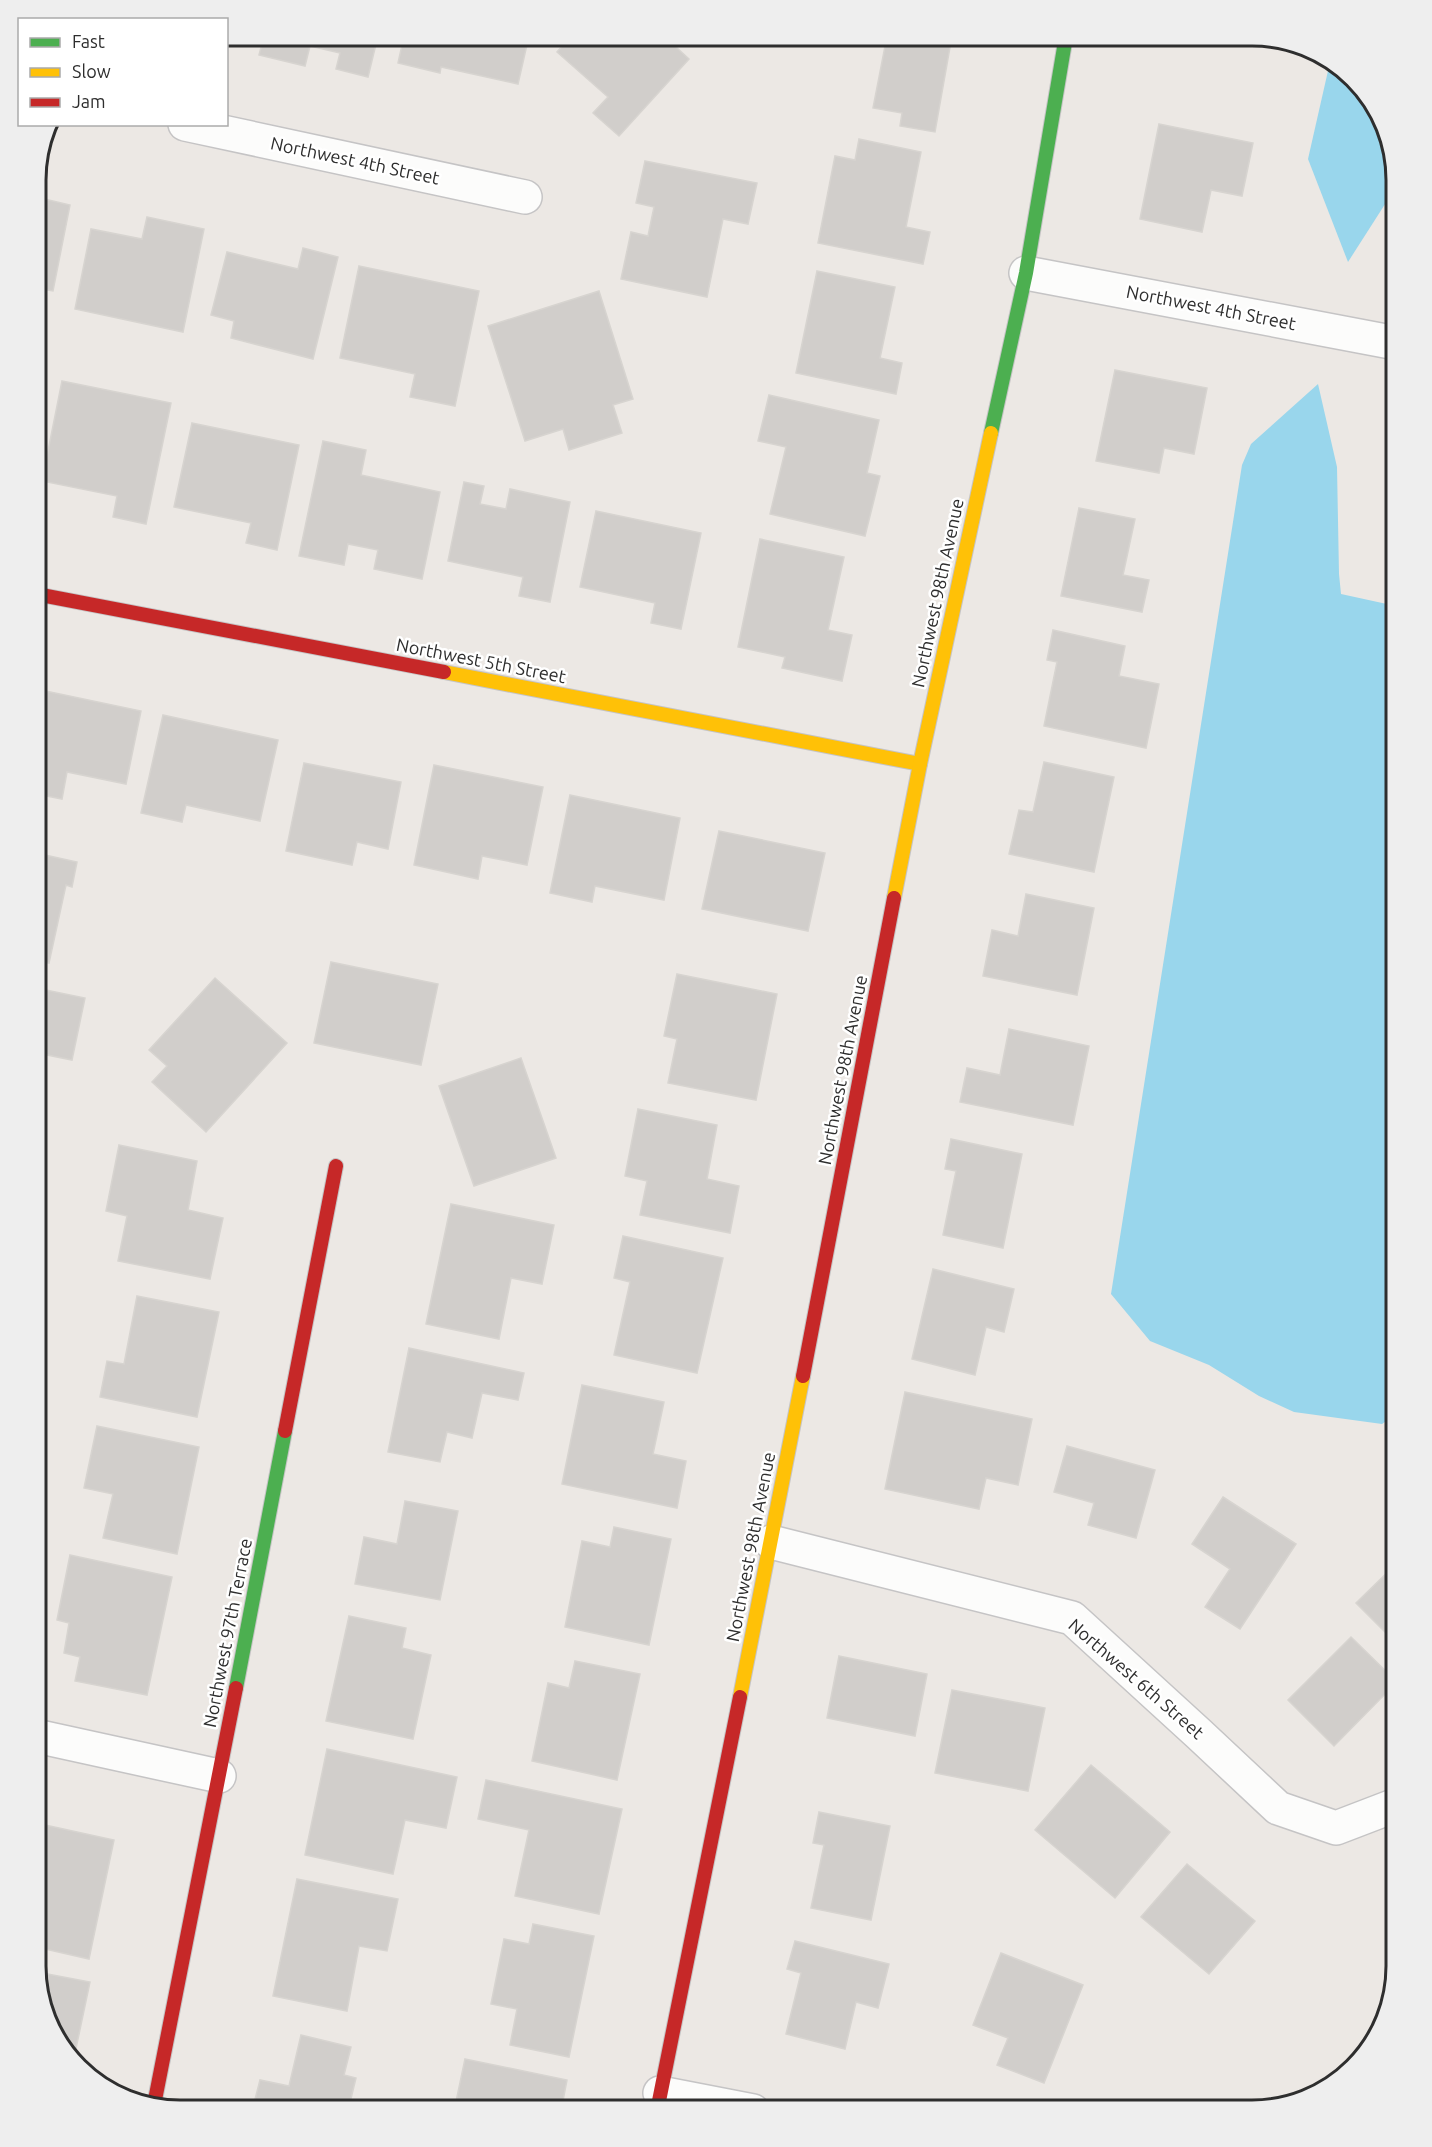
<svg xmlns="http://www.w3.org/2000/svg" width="1432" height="2147" viewBox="0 0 1432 2147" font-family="Ubuntu,sans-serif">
<rect width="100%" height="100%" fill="#ece8e4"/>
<g fill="#99d6ec">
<path d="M 1330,62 L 1377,109 L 1396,180 L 1396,187 L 1348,262 L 1308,159 Z"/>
<path d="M 1318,384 L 1337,467 L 1339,574 L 1341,594 L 1396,606 L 1396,1414 L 1382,1424 L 1294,1412 L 1259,1396 L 1209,1365 L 1150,1341 L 1111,1294 L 1242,465 L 1251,444 Z"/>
</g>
<g fill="#d1cecb" stroke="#d7d4d0" stroke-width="1.5">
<path d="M 226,36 L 240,36 L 237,46 L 226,44 Z"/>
<path d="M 264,36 L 378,36 L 368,77 L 336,69 L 340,53 L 310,46 L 305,66 L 259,55 Z"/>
<path d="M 404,36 L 529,36 L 518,84 L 441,67 L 440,73 L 398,63 Z"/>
<path d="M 571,36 L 664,36 L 689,59 L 619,136 L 593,113 L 608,97 L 557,52 Z"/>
<path d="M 887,36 L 952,36 L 935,132 L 900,126 L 902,113 L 873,108 Z"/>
<path d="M 1159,124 L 1253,143 L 1242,196 L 1211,190 L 1202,232 L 1140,219 Z"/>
<path d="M 859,139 L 921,152 L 906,227 L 930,232 L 923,264 L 818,243 L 835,156 L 855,160 Z"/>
<path d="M 645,161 L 757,183 L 748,224 L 723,219 L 707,297 L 621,279 L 631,232 L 648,236 L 654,207 L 636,203 Z"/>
<path d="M 36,197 L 70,205 L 53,291 L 36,288 Z"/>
<path d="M 147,217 L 204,229 L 183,332 L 75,309 L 91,229 L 142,239 Z"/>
<path d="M 303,248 L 338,257 L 313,359 L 231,338 L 234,321 L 211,315 L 227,252 L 298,269 Z"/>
<path d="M 359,266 L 479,291 L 455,406 L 410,397 L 415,374 L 340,358 Z"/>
<path d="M 817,271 L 895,287 L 880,358 L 902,363 L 896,394 L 796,373 Z"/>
<path d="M 599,291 L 633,399 L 613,405 L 622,433 L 569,450 L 563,429 L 525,441 L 488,326 Z"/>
<path d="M 1115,370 L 1207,388 L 1194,454 L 1164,448 L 1159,473 L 1096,461 Z"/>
<path d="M 62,381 L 171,403 L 146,524 L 113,517 L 117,496 L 42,481 Z"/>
<path d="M 769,395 L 879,420 L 867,473 L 880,476 L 865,536 L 770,514 L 786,447 L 758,441 Z"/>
<path d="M 192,423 L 299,445 L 277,550 L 246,543 L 251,523 L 174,507 Z"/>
<path d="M 323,441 L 366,450 L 361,475 L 440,492 L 422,579 L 374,569 L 378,550 L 348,544 L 344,565 L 299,556 Z"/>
<path d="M 464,482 L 484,486 L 480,504 L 506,509 L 510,489 L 570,502 L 550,602 L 519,596 L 523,577 L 448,561 Z"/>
<path d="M 1079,508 L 1135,519 L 1123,575 L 1149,580 L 1142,612 L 1061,596 Z"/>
<path d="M 596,511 L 701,533 L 681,629 L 651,623 L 655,603 L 580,587 Z"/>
<path d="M 760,539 L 844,557 L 828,630 L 852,635 L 842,681 L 782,668 L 785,657 L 738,647 Z"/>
<path d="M 1053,630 L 1125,646 L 1119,676 L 1159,684 L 1146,748 L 1044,726 L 1057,662 L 1047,660 Z"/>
<path d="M 36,689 L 141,711 L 126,784 L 67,772 L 62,799 L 36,794 Z"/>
<path d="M 163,715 L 278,740 L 260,821 L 186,805 L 182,822 L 141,813 Z"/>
<path d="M 1044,762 L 1114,777 L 1094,872 L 1009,854 L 1019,810 L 1033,812 Z"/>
<path d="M 304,763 L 401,782 L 388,849 L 357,842 L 352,865 L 286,851 Z"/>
<path d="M 434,765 L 543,787 L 527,865 L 482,856 L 478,879 L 414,865 Z"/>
<path d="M 570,795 L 680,818 L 664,900 L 595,886 L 592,902 L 550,893 Z"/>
<path d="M 719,831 L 825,853 L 808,931 L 702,909 Z"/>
<path d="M 36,853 L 77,862 L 72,887 L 66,885 L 49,963 L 36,960 Z"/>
<path d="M 1026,894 L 1094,908 L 1077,995 L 983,976 L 992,930 L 1018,936 Z"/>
<path d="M 331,962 L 438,984 L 421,1065 L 314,1043 Z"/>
<path d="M 677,974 L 777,994 L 756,1100 L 668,1083 L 677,1039 L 664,1036 Z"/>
<path d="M 215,978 L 287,1043 L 206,1132 L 152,1082 L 167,1066 L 149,1050 Z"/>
<path d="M 36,988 L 85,998 L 72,1060 L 42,1054 L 36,1079 Z"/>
<path d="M 1009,1029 L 1089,1046 L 1073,1125 L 960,1102 L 967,1068 L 1000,1075 Z"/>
<path d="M 521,1058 L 556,1158 L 474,1186 L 439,1086 Z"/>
<path d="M 638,1109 L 717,1125 L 707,1179 L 739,1186 L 730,1233 L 640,1215 L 647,1181 L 625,1176 Z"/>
<path d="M 36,1124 L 46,1126 L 36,1175 Z"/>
<path d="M 951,1139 L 1022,1154 L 1003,1248 L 943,1235 L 956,1171 L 945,1169 Z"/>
<path d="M 119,1145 L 197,1161 L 188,1210 L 223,1218 L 210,1279 L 118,1261 L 127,1216 L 106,1211 Z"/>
<path d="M 451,1204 L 554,1225 L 542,1284 L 511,1278 L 499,1339 L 426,1324 Z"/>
<path d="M 623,1236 L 723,1258 L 697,1373 L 614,1355 L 630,1282 L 614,1278 Z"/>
<path d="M 933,1269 L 1014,1289 L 1004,1332 L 986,1327 L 975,1375 L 912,1359 Z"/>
<path d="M 137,1296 L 219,1312 L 197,1417 L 100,1397 L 107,1361 L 124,1364 Z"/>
<path d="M 409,1348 L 524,1373 L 518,1400 L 482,1393 L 472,1438 L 447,1432 L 440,1462 L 388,1452 Z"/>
<path d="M 582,1385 L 664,1402 L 653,1454 L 686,1461 L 677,1508 L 562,1484 Z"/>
<path d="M 905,1392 L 1032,1419 L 1018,1485 L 986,1478 L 979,1509 L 885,1489 Z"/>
<path d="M 97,1426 L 199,1447 L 177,1554 L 103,1538 L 113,1494 L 84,1488 Z"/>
<path d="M 1067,1446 L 1155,1470 L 1136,1538 L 1088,1525 L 1094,1503 L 1054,1492 Z"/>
<path d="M 1223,1497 L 1296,1544 L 1240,1629 L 1205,1607 L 1230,1569 L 1192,1544 Z"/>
<path d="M 405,1501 L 458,1511 L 440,1600 L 355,1584 L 364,1537 L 397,1544 Z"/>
<path d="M 614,1527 L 671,1539 L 649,1645 L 565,1627 L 582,1541 L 610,1547 Z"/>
<path d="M 70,1555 L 172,1577 L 147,1695 L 75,1681 L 80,1657 L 64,1653 L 69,1623 L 57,1620 Z"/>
<path d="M 1396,1564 L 1396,1643 L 1356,1603 Z"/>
<path d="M 349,1616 L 406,1628 L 402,1648 L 431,1655 L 413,1739 L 326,1721 Z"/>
<path d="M 1351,1637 L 1396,1681 L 1396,1683 L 1334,1746 L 1288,1700 Z"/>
<path d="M 839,1656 L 927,1674 L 915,1736 L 827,1718 Z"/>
<path d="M 575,1661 L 640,1674 L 617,1780 L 532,1761 L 548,1683 L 569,1688 Z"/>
<path d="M 952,1690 L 1045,1708 L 1028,1791 L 935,1773 Z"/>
<path d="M 327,1749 L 457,1777 L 446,1828 L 405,1820 L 393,1874 L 305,1855 Z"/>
<path d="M 1091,1765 L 1170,1832 L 1115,1898 L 1035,1830 Z"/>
<path d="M 486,1780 L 622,1809 L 599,1914 L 515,1896 L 529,1830 L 478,1819 Z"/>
<path d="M 819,1812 L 890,1826 L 871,1920 L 811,1908 L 824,1845 L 813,1843 Z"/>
<path d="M 36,1823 L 114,1840 L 89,1959 L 36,1947 Z"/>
<path d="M 1187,1864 L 1255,1921 L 1209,1974 L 1141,1917 Z"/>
<path d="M 297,1879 L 398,1899 L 387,1951 L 359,1946 L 347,2011 L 273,1996 Z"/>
<path d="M 533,1924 L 594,1936 L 569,2057 L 510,2045 L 517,2009 L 491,2004 L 504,1939 L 529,1944 Z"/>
<path d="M 795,1941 L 889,1964 L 878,2008 L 856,2002 L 845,2049 L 786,2034 L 801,1973 L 787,1969 Z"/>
<path d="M 1001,1953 L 1083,1985 L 1044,2083 L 997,2065 L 1008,2038 L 973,2025 Z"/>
<path d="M 37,1972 L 90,1982 L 74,2058 L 55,2038 Z"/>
<path d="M 301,2035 L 351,2047 L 344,2075 L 356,2078 L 348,2111 L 252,2111 L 260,2080 L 289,2086 Z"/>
<path d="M 465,2059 L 567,2080 L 561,2111 L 454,2111 Z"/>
<path d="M 1176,2106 L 1176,2111 L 1121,2111 L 1121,2109 Z"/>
</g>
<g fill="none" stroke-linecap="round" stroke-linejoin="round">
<g stroke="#c5c4c5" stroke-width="36">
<g id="street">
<path d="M 185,124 L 525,197"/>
<path d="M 1026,273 L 1396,343"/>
<path d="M 771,1542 L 1072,1618 L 1199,1734 L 1278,1808 L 1336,1828 L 1396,1805"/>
<path d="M 36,1736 L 219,1776"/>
<path d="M 660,2093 L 753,2111"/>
</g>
</g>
<g stroke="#c5c4c5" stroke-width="16">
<g id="fast">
<path d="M 991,433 L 1026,273 L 1066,36"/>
<path d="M 236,1688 L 285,1431"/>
</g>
</g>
<g stroke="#c5c4c5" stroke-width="16">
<g id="slow">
<path d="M 444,672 L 920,764"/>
<path d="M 894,898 L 920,764 L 991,433"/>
<path d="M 740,1697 L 803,1376"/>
</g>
</g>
<g stroke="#c5c4c5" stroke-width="16">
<g id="jam">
<path d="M 36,594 L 444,672"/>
<path d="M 803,1376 L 894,898"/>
<path d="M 285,1431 L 336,1166"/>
<path d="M 154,2105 L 236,1688"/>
<path d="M 657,2111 L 740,1697"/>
</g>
</g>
<use href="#street" stroke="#fcfcfb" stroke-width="33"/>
<use href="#fast" stroke="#4caf50" stroke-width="14"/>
<use href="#slow" stroke="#ffc107" stroke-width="14"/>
<use href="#jam" stroke="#c62828" stroke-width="14"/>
</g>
<g text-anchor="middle" stroke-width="5" stroke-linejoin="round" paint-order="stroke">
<g font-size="18" fill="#2e2e2e" stroke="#fff">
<text transform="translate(355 161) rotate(12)" y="6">Northwest 4th Street</text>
<text transform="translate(1211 308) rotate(11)" y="6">Northwest 4th Street</text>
<text transform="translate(938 593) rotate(-78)" y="6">Northwest 98th Avenue</text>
<text transform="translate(481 661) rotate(11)" y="6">Northwest 5th Street</text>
<text transform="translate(843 1070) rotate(-79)" y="6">Northwest 98th Avenue</text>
<text transform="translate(751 1547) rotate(-79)" y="6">Northwest 98th Avenue</text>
<text transform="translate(228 1633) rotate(-79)" y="6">Northwest 97th Terrace</text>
<text transform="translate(1136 1679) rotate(41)" y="6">Northwest 6th Street</text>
</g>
</g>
<path d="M0 0H1432V2147H0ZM180 46H1252A134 134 0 0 1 1386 180V1966A134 134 0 0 1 1252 2100H180A134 134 0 0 1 46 1966V180A134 134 0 0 1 180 46Z" fill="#eee" fill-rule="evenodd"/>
<path fill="none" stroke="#2e2e2e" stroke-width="3" d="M180 46H1252A134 134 0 0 1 1386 180V1966A134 134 0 0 1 1252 2100H180A134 134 0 0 1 46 1966V180A134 134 0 0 1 180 46Z"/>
<rect x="18" y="18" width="210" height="108" fill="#ffffff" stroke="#ababab" stroke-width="1.5"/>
<rect x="30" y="38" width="30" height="9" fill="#4caf50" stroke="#ababab" stroke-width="1.5"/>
<text x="72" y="48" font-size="18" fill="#2e2e2e">Fast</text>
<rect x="30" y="68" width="30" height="9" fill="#ffc107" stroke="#ababab" stroke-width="1.5"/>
<text x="72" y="78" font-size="18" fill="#2e2e2e">Slow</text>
<rect x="30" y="98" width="30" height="9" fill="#c62828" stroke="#ababab" stroke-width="1.5"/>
<text x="72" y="108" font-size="18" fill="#2e2e2e">Jam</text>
</svg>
